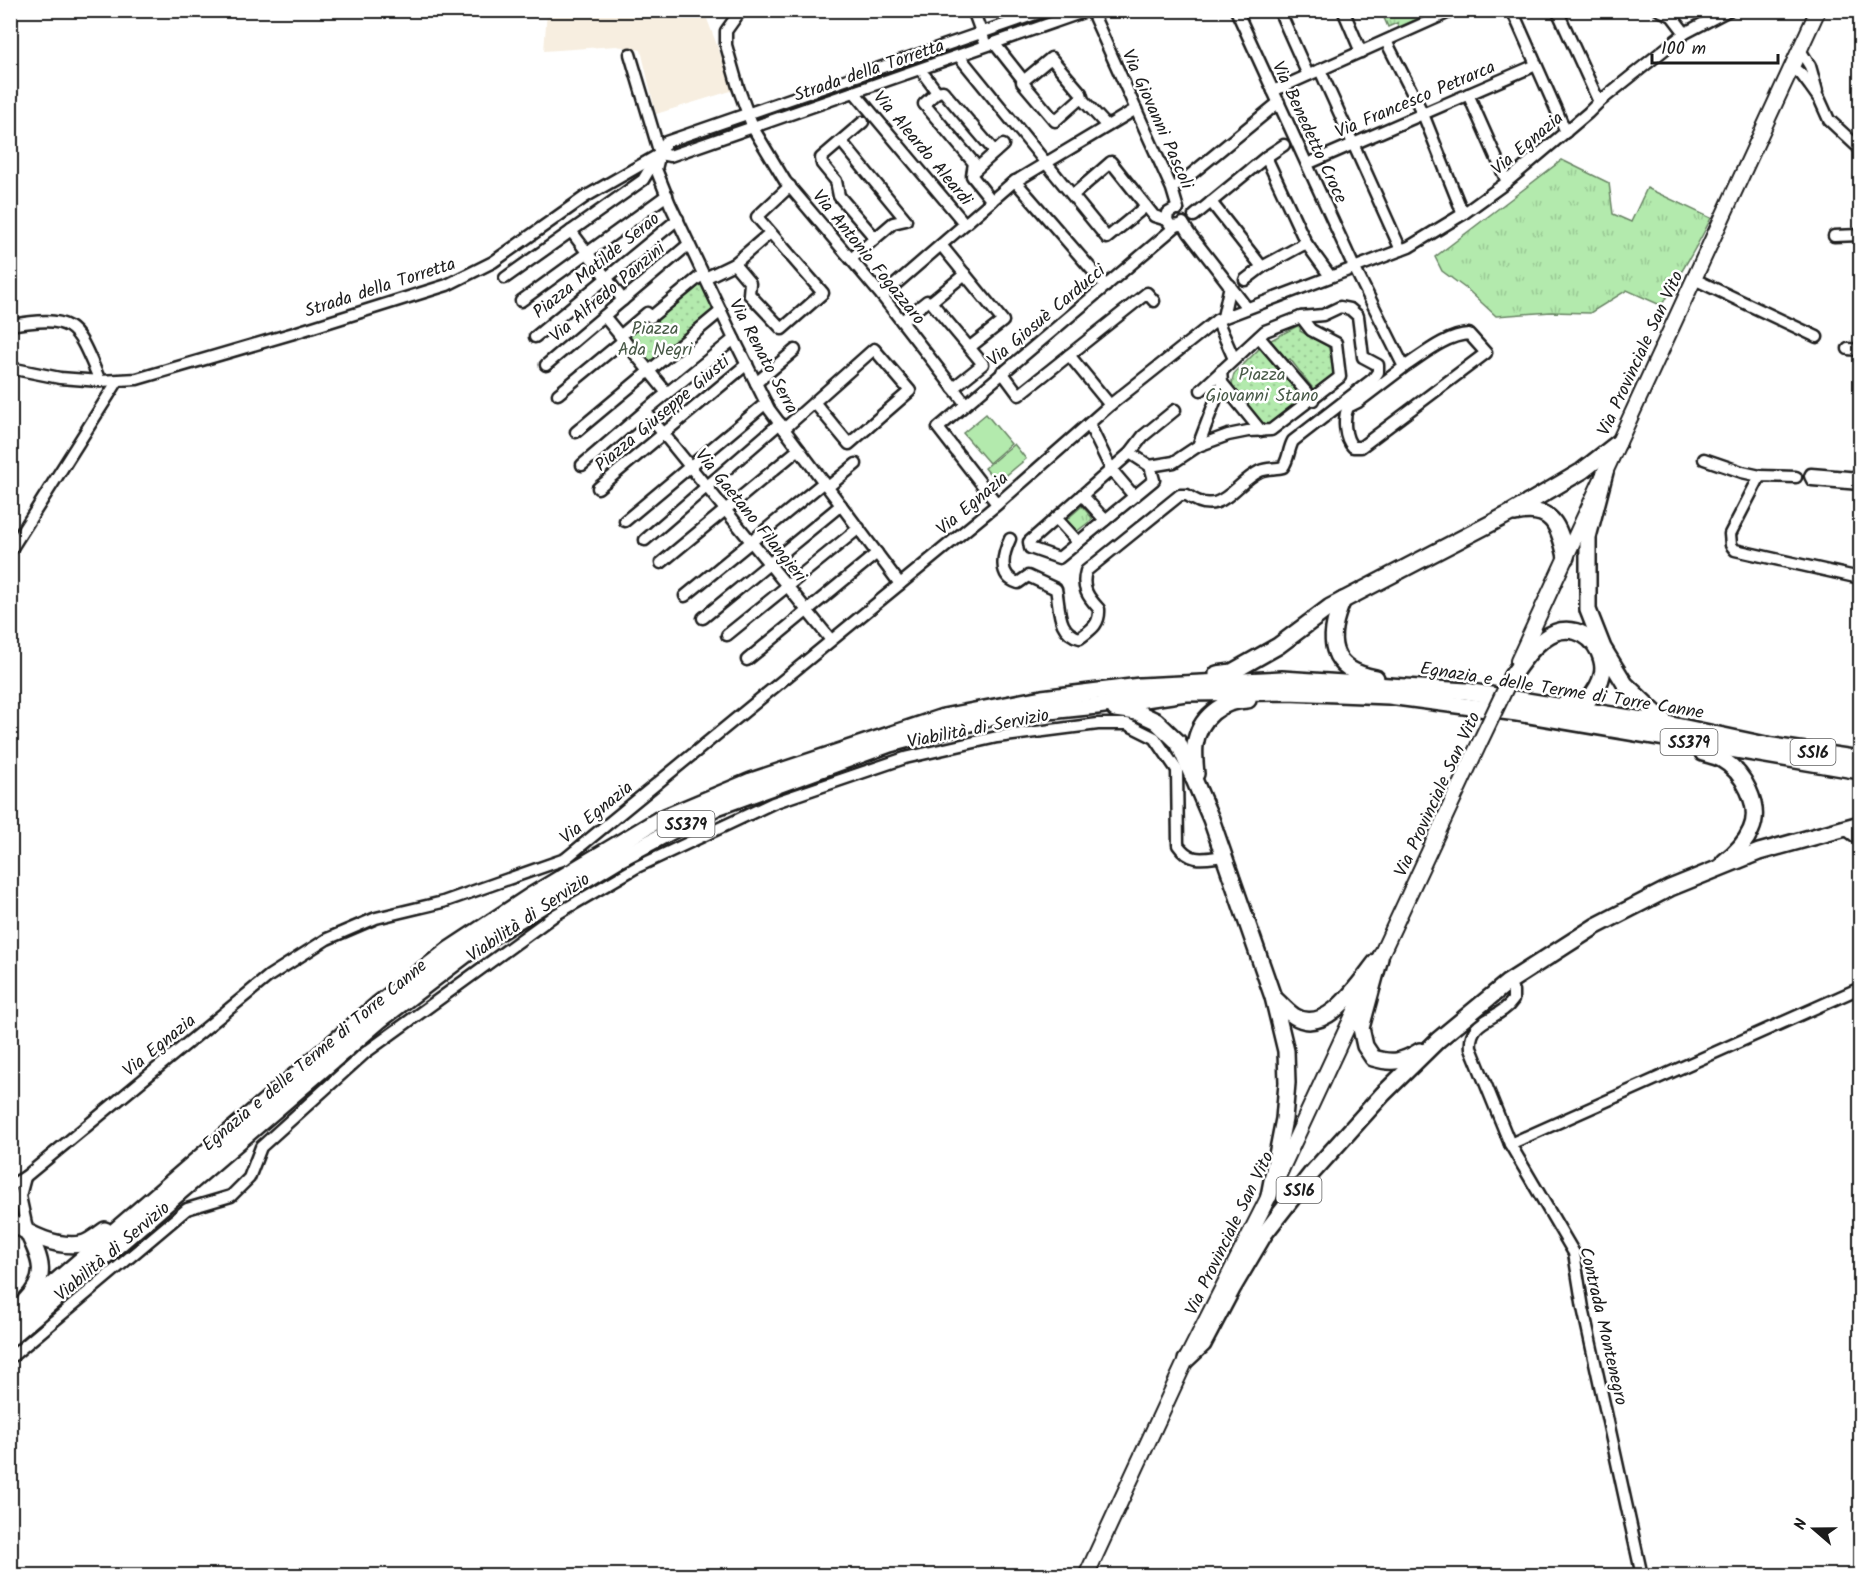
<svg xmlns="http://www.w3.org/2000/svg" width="1871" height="1586" viewBox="0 0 1871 1586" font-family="Kalam,sans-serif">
<defs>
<pattern id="grass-tufts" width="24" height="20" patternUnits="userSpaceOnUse" patternTransform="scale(1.5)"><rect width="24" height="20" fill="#b3eaad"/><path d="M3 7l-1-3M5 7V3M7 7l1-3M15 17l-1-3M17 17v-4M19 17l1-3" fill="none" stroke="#99c894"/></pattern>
<pattern id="park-dots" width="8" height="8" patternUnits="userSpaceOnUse" patternTransform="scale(1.5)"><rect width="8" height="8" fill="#b3eaad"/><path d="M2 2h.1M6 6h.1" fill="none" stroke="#99c894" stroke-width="1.8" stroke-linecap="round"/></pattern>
</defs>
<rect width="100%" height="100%" fill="#fff"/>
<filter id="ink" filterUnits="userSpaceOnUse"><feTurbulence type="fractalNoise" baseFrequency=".0167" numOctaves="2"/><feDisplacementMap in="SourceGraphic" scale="12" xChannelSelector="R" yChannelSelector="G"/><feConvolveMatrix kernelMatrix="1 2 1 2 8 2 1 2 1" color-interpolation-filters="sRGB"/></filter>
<g filter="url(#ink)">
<path fill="#f7eee0" d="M 547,11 L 704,11 L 734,90 L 656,114 L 641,50 L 616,46 L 544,51 Z"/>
<g fill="url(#grass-tufts)" stroke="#688364" stroke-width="1.5">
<path d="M 1381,11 L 1422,11 L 1424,16 L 1399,27 L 1397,23 L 1388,27 Z"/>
<path d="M 1562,160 L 1609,183 L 1613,214 L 1631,222 L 1647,188 L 1711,218 C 1697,248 1679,275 1663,303 L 1658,304 L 1627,290 L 1590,313 L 1551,312 L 1496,316 L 1469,291 L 1442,271 L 1435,257 Z"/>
<path d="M 1082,506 L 1093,519 L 1076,532 L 1066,520 Z"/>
</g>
<g fill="url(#park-dots)" stroke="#688364" stroke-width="1.5">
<path d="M 701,279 L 716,312 L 652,364 L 627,333 Z"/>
<path d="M 1301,324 L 1300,331 L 1328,346 L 1336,373 L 1336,377 L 1315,391 L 1290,359 L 1286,361 L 1270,343 L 1271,340 Z"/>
<path d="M 1261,347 L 1264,347 L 1305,399 L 1269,425 L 1261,424 L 1233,389 L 1232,381 L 1234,374 Z"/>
</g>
<g fill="#b3eaad" stroke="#688364" stroke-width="1.5">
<path d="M 986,414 L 1011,444 L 989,463 L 963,433 Z"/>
<path d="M 1014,444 L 1026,459 L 997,483 L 985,468 Z"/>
</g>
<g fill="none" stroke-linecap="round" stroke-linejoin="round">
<g stroke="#1c1c1c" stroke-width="15">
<g id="minor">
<path d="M 741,10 L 726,31 L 726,45 L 738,87 L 753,128 L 785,181 L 882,296 L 965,403"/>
<path d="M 973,10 L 984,40"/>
<path d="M 1091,10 L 1172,189 L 1178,209"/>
<path d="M 1236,10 L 1354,267 L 1404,367 L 1358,402 L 1348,407 C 1343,418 1344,438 1353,447 L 1361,447 L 1486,353 L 1469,334 C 1446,335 1424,354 1404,367"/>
<path d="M 1279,10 L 1308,75"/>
<path d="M 1343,10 L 1361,52"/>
<path d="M 1512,10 L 1566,132"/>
<path d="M 1557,10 L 1599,102"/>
<path d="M 1659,10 L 1672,16 L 1685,33"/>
<path d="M 1386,41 L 1423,114 L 1463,214"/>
<path d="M 994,43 L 1024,81"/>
<path d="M 1800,50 L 1810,66 L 1817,91"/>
<path d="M 630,54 L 660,154"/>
<path d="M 959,56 L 1107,238 L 1146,206 L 1111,162 L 1073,195"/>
<path d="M 1792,67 L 1801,74 L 1810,86 L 1820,100 L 1829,120 L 1860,149"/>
<path d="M 1320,70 L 1401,250"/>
<path d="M 925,76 L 937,92 L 924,104 L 974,163 L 972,176 L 992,201"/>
<path d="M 1273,91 L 1454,10"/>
<path d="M 937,92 L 943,91 L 995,152"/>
<path d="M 855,93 L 965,224"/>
<path d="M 1468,94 L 1507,182"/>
<path d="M 1082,97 L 1055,121 L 1022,82 L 1051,58 L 1081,93 L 1083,100 L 1107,126"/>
<path d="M 863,122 L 821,158 L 822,164 L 836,181 L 839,196 L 875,238"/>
<path d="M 841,141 L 906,220 L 893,223 L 851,259"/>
<path d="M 1266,157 L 1306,243 L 1330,276"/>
<path d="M 658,161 L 656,169 L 670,204 L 734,339 L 769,409 L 900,584"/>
<path d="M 1307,164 L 1536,65"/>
<path d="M 973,172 L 1003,145"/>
<path d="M 1015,181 L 1106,286"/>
<path d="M 1178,185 L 1279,102"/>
<path d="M 1211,202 L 1262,267"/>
<path d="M 1146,206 L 1154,216 L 1167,220"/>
<path d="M 1178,209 L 1175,209 L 1168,213 L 1167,220 L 1171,226 L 1181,225"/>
<path d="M 1194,216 L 1266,157 L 1284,145"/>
<path d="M 1183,223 L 1189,233 L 1247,308"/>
<path d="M 571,231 L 623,300"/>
<path d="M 770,233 L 734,264 L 750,283 L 749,294 L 782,329 L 823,293 L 757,217 L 790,186"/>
<path d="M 1834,236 L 1860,235"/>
<path d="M 941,245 L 1003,321 L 970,347"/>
<path d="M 505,278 L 643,180 L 666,142 L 1047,10"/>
<path d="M 705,278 L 734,264"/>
<path d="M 1694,279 L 1817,337"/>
<path d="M 1245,280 L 1262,267 L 1306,243"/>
<path d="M 882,296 L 1011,184 L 1136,109"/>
<path d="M 521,301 L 667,195"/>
<path d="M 604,316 L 667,393"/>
<path d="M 1223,317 L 1230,285"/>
<path d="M 1217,320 L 1234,359"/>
<path d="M 902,321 L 927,301 L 931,302"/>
<path d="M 10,325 C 76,314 76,325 100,381"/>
<path d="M 620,336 L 647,313 L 651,317 L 703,274"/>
<path d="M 535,337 L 678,219"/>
<path d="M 1259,337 L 1313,400"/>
<path d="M 1848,349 L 1860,350"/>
<path d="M 1069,355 L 1110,405"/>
<path d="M 546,365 L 689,244"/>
<path d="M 10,368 L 60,378 L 100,381 L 137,379 L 294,333 L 447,285 L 493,262 L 585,197 L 660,154 L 670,156 L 1089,10"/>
<path d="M 1002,372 L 1019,395 L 1147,293 L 1154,301"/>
<path d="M 756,383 L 795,350"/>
<path d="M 1222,383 L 1261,431"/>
<path d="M 953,388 L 983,364 L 931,302 L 965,274"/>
<path d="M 558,394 L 624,340"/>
<path d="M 645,411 L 831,640"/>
<path d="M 1089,424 L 1111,469 L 1134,496"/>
<path d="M 784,429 L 874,349 L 910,391 L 849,444 L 814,402"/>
<path d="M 576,432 L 721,311"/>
<path d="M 1198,446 L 1228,435 L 1248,431 L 1271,430 L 1340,377 L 1336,343 L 1311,330 L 1301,317"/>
<path d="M 1130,453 L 1150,466 L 1154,480 L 1059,558 L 1030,548 L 1029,542 Z"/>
<path d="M 1130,453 L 1143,436 L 1175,410"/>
<path d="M 1704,459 L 1742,472 L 1760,476"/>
<path d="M 582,465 L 645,411 L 734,339"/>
<path d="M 1150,466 L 1174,462 L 1198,446 L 1222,383 L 1221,371"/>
<path d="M 1796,477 L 1760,476 L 1730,534 L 1731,545 L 1735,550 L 1860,578"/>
<path d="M 1860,478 L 1811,474 L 1810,476 L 1812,480 L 1860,484"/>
<path d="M 828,487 L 856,464"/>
<path d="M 598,488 L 747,364"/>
<path d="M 1082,495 L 1105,520"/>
<path d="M 997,504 L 938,428 L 1175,227"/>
<path d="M 1056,518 L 1078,542"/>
<path d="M 625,521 L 766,403"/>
<path d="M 1010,539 C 1003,554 997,576 1018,583 L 1028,576 L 1056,589 C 1060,608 1057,633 1080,638 C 1092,629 1100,624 1099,609 C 1088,597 1081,588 1086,571 L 1180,495 L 1187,495 C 1221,520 1233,484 1260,471 C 1266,468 1276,469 1283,467 C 1289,459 1288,450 1293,441 L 1373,379 L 1378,372 L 1378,365 L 1363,357 L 1358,316 L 1350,309 L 1340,307 L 1323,315 L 1301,317 L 1265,331 L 1201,390"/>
<path d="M 645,540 L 780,423"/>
<path d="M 10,551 L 117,382"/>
<path d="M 661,563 L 799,449"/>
<path d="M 685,596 L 824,482"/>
<path d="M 703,618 L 841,505"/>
<path d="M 727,635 L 859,528"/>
<path d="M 747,660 L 877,553"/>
<path d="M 1845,829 L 1856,837 L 1860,838"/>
<path d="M 1507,983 L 1513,991 L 1513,1000 C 1499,1021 1468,1018 1471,1048 L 1510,1144 L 1574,1253 L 1583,1308 L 1642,1576"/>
<path d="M 1510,1144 L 1860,988"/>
<path d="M 25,1177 L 20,1196 L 28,1233"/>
<path d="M 10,1186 L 25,1177 L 269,976 L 327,939 L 376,918 L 443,902 L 565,859 L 994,507 L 1110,405 L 1217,320 L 1409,247 L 1463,214 L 1503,185 L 1588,113 L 1599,102 L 1685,33 L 1729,10"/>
<path d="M 10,1207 L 20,1196"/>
<path d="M 10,1358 L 187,1209 L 231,1196 L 249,1178 L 261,1147 L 365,1053 L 555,915 L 637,867 L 773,803 L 905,758 L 997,737 L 1098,724 L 1127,724 L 1155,738 L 1177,770 L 1178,845 C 1191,864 1205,858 1225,856"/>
</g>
</g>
<g stroke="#1c1c1c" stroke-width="18">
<g id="major">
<path d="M 1518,661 L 1818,10"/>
<path d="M 1086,1576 L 1186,1360 L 1269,1196 L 1479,744"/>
</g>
</g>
<g stroke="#1c1c1c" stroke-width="20">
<g id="highway">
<path d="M 1605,472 L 1588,537 L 1588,610 L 1603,648 L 1625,684 L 1667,724"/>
<path d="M 1515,513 C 1552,505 1559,525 1566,557"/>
<path d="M 1343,600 C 1326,638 1328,670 1376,678"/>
<path d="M 1217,674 L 1232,672 L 1278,646 L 1330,607 L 1509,514 L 1582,471 L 1618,443"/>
<path d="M 1511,677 C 1521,663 1531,648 1545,638 C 1565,623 1589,631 1599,652 C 1602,659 1604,668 1602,675 C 1600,685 1595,692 1589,699 L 1566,703"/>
<path d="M 1115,709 L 1137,712 L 1156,721 L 1178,742 L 1211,819 L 1273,997 L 1286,1051 L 1287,1083 L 1284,1119 L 1269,1196"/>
<path d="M 1703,753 C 1709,755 1716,756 1721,759 C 1743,771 1762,806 1751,830 C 1745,844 1736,853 1724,862"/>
<path d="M 1196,774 C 1195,764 1194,754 1195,745 C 1199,718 1221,700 1248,700"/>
<path d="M 1380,958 L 1361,1028 L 1365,1046 L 1373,1058 C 1393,1064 1402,1062 1420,1051"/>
<path d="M 1273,997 C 1280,1003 1286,1011 1294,1016 C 1326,1037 1359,983 1376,962"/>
<path d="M 10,1222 C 31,1235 56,1248 81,1244 C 89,1243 99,1234 105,1230"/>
<path d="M 25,1301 C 49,1277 41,1260 28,1233"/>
<path d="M 10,1321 L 377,1005 L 450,949 L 529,897 L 658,820 L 751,781 L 943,717 L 1042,698 L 1140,686 L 1282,679 L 1466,691 L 1667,724 L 1766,745 L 1860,759"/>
<path d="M 10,1338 L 380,1020 L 481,943 L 617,860 L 717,807 L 890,744 L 993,717 L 1097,706 L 1186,693 L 1287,692 L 1389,696 L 1517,713 L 1860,771"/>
<path d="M 1186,1360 L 1203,1344 L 1232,1289 L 1265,1233 L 1311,1174 L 1383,1094 L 1438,1040 L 1507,983 L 1596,926 L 1670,888 L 1759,852 L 1860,824"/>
</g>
</g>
<use href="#minor" stroke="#fff" stroke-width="10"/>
<use href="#major" stroke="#fff" stroke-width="14"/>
<use href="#highway" stroke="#fff" stroke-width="15"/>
<g stroke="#1c1c1c" stroke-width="18" stroke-linecap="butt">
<path id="major-bridge" d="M 1479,744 L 1511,677"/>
</g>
<use href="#major-bridge" stroke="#fff" stroke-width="14"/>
</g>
</g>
<g text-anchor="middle" stroke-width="5" stroke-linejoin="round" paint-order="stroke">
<g fill="#fff" stroke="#606060" stroke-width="1.5">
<rect x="1660.5" y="729" width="57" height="26" rx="4.5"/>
<rect x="1790.5" y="739" width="45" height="26" rx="4.5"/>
<rect x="657.5" y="811" width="57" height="26" rx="4.5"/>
<rect x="1276.5" y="1177" width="45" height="26" rx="4.5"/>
</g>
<g font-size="16" font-weight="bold" fill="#1c1c1c">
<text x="1689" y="748">SS379</text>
<text x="1813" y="758">SS16</text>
<text x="686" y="830">SS379</text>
<text x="1299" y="1196">SS16</text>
</g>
<g font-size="18" fill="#1c1c1c" stroke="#fff">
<text transform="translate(869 70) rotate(-19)" y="6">Strada della Torretta</text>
<text transform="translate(1415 99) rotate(-23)" y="6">Via Francesco Petrarca</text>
<text transform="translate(1158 119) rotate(66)" y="6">Via Giovanni Pascoli</text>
<text transform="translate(1310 132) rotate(65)" y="6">Via Benedetto Croce</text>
<text transform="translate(1527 143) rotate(-40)" y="6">Via Egnazia</text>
<text transform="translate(923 148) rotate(50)" y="6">Via Aleardo Aleardi</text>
<text transform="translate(869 257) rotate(51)" y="6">Via Antonio Fogazzaro</text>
<text transform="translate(596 265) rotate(-39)" y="6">Piazza Matilde Serao</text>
<text transform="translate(380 287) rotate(-18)" y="6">Strada della Torretta</text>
<text transform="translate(607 292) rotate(-40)" y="6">Via Alfredo Panzini</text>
<text transform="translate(1046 315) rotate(-40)" y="6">Via Giosuè Carducci</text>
<text transform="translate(1640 353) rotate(-65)" y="6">Via Provinciale San Vito</text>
<text transform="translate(764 356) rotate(62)" y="6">Via Renato Serra</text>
<text transform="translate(662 413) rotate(-40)" y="6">Piazza Giuseppe Giusti</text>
<text transform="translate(972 503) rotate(-40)" y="6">Via Egnazia</text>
<text transform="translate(751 515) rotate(51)" y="6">Via Gaetano Filangieri</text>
<text transform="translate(1562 690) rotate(9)" y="6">Egnazia e delle Terme di Torre Canne</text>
<text transform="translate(978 728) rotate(-11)" y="6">Viabilità di Servizio</text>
<text transform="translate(1437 794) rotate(-65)" y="6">Via Provinciale San Vito</text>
<text transform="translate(596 812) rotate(-39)" y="6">Via Egnazia</text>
<text transform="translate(528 917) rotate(-34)" y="6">Viabilità di Servizio</text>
<text transform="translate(159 1045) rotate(-39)" y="6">Via Egnazia</text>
<text transform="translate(314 1055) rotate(-40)" y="6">Egnazia e delle Terme di Torre Canne</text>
<text transform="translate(1229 1233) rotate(-64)" y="6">Via Provinciale San Vito</text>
<text transform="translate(112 1251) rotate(-40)" y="6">Viabilità di Servizio</text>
<text transform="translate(1604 1326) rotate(77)" y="6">Contrada Montenegro</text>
</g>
<g font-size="18" fill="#495a48" stroke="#fff">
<text x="655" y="334">Piazza<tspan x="655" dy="21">Ada Negri</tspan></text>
<text x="1262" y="380">Piazza<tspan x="1262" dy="21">Giovanni Stano</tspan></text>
</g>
</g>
<rect width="1871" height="1586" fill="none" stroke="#fff" stroke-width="36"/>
<rect x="18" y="18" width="1835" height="1550" fill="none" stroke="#1c1c1c" stroke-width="2" filter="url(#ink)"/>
<g transform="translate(1814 1529) rotate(290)" stroke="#ffffff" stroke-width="4.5" paint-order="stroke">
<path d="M0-4.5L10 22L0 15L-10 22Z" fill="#1c1c1c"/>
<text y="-9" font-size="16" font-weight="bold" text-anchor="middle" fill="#1c1c1c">N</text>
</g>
<path d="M1652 54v9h126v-9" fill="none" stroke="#1c1c1c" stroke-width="3"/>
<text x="1661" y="54" font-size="18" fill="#1c1c1c" stroke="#ffffff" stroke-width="4.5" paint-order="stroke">100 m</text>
</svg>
